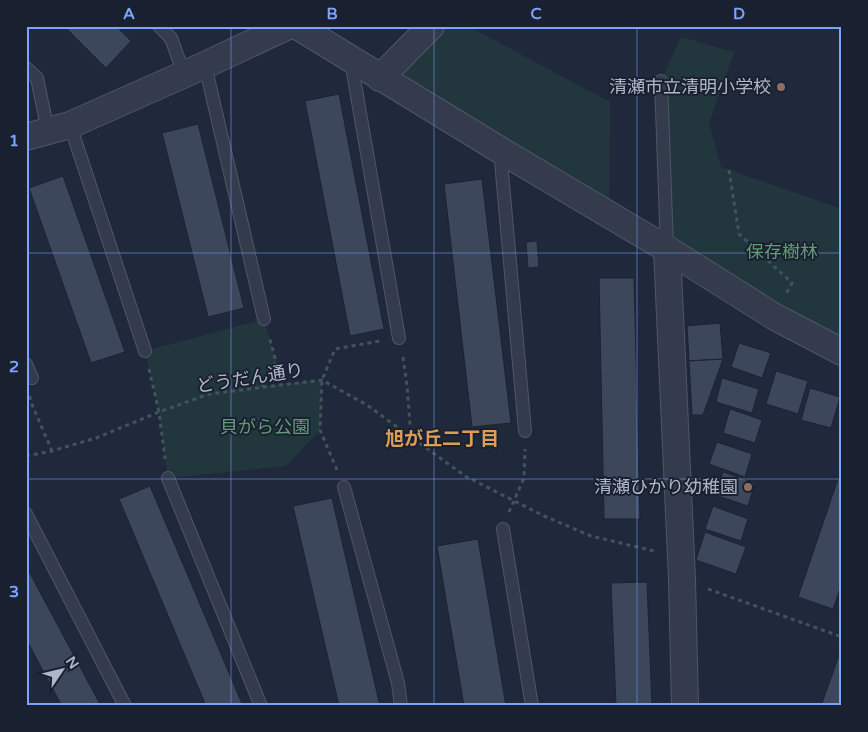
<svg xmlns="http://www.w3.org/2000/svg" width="868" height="732" viewBox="0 0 868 732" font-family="'Varela Round','Noto Sans JP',sans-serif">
<rect width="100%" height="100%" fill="#20293c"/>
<g fill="#22373d">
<path d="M 431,26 L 468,26 L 610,102 L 609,215 L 380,78 Z"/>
<path d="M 681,37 L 734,52 L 709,123 L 721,167 L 842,209 L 842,352 L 667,249 L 661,81 Z"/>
<path d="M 264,319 L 276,362 L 262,386 L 322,380 L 320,430 L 286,466 L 168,478 L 159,412 L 145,351 Z"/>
</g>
<g fill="#3c475b" stroke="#1b2333">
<path d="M 64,26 L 116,26 L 131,41 L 106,68 Z"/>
<path d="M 339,94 L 384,329 L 350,336 L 305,101 Z"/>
<path d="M 198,124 L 244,308 L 208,317 L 162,133 Z"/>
<path d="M 63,176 L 125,352 L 91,363 L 29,188 Z"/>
<path d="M 482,179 L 511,423 L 472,427 L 444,184 Z"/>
<path d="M 537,241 L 539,267 L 528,268 L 526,242 Z"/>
<path d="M 599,278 L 634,278 L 640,519 L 604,519 Z"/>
<path d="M 720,323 L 723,359 L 689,361 L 687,326 Z"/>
<path d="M 739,343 L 771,353 L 762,378 L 731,367 Z"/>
<path d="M 723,359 L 703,415 L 692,415 L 689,361 Z"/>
<path d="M 776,371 L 808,381 L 798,414 L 766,404 Z"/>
<path d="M 722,378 L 759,389 L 752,413 L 716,402 Z"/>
<path d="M 810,388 L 840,397 L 831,428 L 801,420 Z"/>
<path d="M 730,409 L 762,420 L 755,443 L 723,433 Z"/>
<path d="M 717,442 L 752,454 L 745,477 L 709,464 Z"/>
<path d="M 842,467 L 842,583 L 833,609 L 798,597 Z"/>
<path d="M 723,472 L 755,483 L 748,506 L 715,495 Z"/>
<path d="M 150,486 L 243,706 L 206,706 L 119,499 Z"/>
<path d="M 332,498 L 380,706 L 339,706 L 293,506 Z"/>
<path d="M 713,506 L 748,519 L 741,541 L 705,529 Z"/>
<path d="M 705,532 L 746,547 L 736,574 L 696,560 Z"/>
<path d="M 478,539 L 506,706 L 464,706 L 437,546 Z"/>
<path d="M 26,566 L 101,706 L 62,706 L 26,639 Z"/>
<path d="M 647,582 L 652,706 L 616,706 L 611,583 Z"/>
<path d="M 841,650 L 842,706 L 821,706 Z"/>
</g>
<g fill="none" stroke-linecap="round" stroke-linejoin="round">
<g stroke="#4f5667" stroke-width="14">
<g id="lane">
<path d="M 159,26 L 171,38 L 184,74"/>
<path d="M 351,61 L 399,338"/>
<path d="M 205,65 L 264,319"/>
<path d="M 26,68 L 37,78 L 48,131"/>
<path d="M 661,81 L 667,249"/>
<path d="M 70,125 L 145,351"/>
<path d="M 500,150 L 525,431"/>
<path d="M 26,364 L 32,378"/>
<path d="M 168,478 L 261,706"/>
<path d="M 344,487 L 398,683 L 401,706"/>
<path d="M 26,514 L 125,706"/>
<path d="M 503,529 L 532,706"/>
</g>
</g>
<g stroke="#4f5667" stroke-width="28">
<g id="street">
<path d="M 297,26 L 500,150 L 667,249 L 775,317 L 842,352"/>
<path d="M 380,78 L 431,26"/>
<path d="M 26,137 L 70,125 L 205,65 L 288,26"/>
<path d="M 667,249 L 682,579 L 685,706"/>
</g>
</g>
<g stroke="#40545a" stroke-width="3" stroke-dasharray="4 4" stroke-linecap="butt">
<path d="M 729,170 L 739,234 L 792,283 L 786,294"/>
<path d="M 403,357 L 407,386 L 411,437"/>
<path d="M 149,369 L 159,412 L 165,459"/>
<path d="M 262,387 L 276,362 L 269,336"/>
<path d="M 30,396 L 30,400 L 52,451"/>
<path d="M 26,456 L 52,451 L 96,438 L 159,412 L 209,394 L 322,380 L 367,405 L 465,476 L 544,516 L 591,536 L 654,551"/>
<path d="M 337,470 L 320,430 L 322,380 L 335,349 L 380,341"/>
<path d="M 509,512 L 524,478 L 525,449"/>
<path d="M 708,589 L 842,637"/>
</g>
<use href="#lane" stroke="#343b4c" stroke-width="12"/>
<use href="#street" stroke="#343b4c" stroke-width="26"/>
</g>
<path fill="none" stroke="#7da2ff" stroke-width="1" stroke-opacity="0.55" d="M 231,26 L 231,706M 434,26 L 434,706M 637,26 L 637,706M 26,253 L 842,253M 26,479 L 842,479"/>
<g fill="#8d6e63" stroke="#192131" stroke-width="2">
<circle cx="781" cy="87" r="5"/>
<circle cx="748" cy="487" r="5"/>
</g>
<g text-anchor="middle" stroke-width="4" stroke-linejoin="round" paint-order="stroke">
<g font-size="18" fill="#afb6c8" stroke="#192131" text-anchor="end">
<text x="771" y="93">清瀬市立清明小学校</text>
<text x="738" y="493">清瀬ひかり幼稚園</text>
</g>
<g font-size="18" fill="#649b76" stroke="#192131">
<text x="782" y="258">保存樹林</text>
<text x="265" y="433">貝がら公園</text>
</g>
<g font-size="18" fill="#afb6c8" stroke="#192131">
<text transform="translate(250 378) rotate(-9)" y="6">どうだん通り</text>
</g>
<g font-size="19" font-weight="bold" fill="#dc9e56" stroke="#192131">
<text x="442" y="445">旭が丘二丁目</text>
</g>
</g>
<rect width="868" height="732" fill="none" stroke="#192131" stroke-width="55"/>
<g transform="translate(62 670) rotate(55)" stroke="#192131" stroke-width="4" paint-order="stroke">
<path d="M0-4L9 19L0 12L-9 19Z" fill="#afb6c8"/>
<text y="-8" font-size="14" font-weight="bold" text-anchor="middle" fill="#afb6c8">N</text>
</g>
<rect x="28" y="28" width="812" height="676" fill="none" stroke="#7da2ff" stroke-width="2"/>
<g font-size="16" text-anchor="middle" font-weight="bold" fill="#7da2ff">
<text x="129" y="19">A</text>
<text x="332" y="19">B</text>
<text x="536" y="19">C</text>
<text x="739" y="19">D</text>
<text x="14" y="146">1</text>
<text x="14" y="372">2</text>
<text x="14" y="597">3</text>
</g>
</svg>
